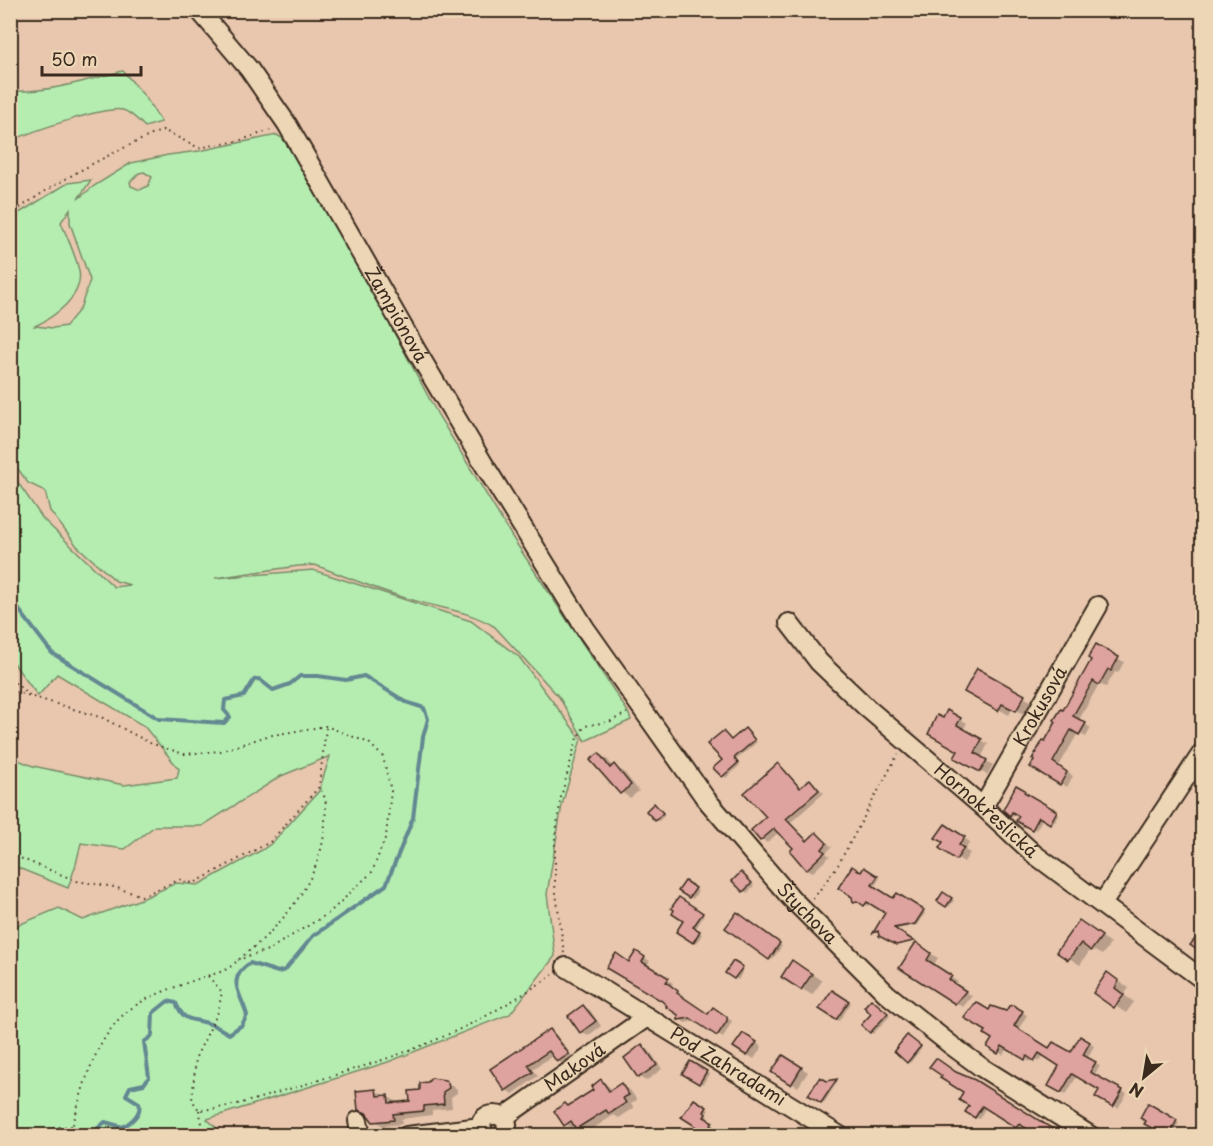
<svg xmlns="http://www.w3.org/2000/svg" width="1213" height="1146" viewBox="0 0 1213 1146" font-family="'Playpen Sans',sans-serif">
<rect width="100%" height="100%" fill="#e8c7ae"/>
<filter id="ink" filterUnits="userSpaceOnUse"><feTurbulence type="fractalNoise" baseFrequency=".0167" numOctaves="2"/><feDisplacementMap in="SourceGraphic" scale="12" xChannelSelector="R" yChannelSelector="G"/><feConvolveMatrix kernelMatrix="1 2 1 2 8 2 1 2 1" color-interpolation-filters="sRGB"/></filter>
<g filter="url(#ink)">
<g fill="#b5edb1" stroke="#788c68" stroke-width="1.5" fill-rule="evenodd">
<path d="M 123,71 L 146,98 L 161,122 L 145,127 C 139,121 132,113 123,110 C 104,106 30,132 11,141 L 11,91 C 49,93 86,80 123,71 Z"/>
<path d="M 277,135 L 282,138 L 292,152 L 355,259 L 438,415 L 514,540 L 628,712 L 631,720 L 585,741 L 559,697 L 495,627 C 470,611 443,609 416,601 C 382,592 349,578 315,565 L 298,566 L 215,578 L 313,570 L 471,621 L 519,657 L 581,739 L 562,805 L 547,894 L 555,956 L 510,1014 L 388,1062 L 207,1119 L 224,1135 L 11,1135 L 11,928 L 59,908 L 83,920 L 144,898 L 176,883 L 198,885 L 262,850 L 272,843 L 319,791 L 330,756 L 281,776 L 202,826 L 155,826 L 125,849 L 81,843 L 76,864 L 68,888 L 11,865 L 11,757 L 33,766 L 124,785 L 177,778 L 179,769 L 144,726 L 57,674 L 38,696 L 11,660 L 10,471 L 43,519 L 114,587 L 130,585 L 116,581 L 77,546 L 50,511 L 45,491 L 28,483 L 11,459 L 11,218 L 68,183 L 91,180 L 78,199 L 94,186 L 131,163 L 168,155 L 199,151 ZM 144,172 L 152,177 L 148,186 L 140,190 L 131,186 L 130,182 L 139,173 ZM 70,209 L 70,223 L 90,280 L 80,309 L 66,326 L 53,328 L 35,326 C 54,317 84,296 79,271 C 76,255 67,238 61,222 Z"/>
</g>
<g fill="#0003">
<path d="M 1097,646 L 1124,662 L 1118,673 L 1115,672 L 1106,687 L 1099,684 L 1079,720 L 1091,728 L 1086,737 L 1078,733 L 1059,766 L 1073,776 L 1067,787 L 1032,767 L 1093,659 Z"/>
<path d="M 977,670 L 1034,703 L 1027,716 L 1013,708 L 1009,715 L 966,691 Z"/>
<path d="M 948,712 L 967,723 L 963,730 L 988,744 L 981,758 L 993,765 L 987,775 L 956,757 L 960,751 L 943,720 Z"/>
<path d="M 745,730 L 757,742 L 736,760 L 740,765 L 726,778 L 723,776 L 724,761 L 732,741 Z"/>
<path d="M 599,755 L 608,760 L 613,767 L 623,771 L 639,791 L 630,798 L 621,792 Z"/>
<path d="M 778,765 L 783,768 L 802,789 L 810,781 L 824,793 L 790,823 L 809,841 L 816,834 L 832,847 L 826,853 L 830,856 L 813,872 L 807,869 L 795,848 L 779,832 L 767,843 L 753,831 L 768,817 Z"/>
<path d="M 1017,788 L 1027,793 L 1026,795 L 1059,814 L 1053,824 L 1043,818 L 1036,830 L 1018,820 L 1021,816 L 1016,813 L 1013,817 L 1004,809 Z"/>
<path d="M 657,807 L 665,815 L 659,821 L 656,820 Z"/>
<path d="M 952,829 L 970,842 L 965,850 L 970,853 L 964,862 L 941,848 Z"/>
<path d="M 865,869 L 880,878 L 874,887 L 893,900 L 897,895 L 925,913 L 918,925 L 894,930 L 914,942 L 901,945 L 881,935 L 880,933 L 875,932 L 888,912 L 870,902 L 868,906 L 861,902 L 854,901 L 862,874 Z"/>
<path d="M 744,875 L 754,886 L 747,893 L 734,881 Z"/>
<path d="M 686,883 L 698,891 L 693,899 L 680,891 Z"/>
<path d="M 944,894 L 954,900 L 949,907 L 939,901 Z"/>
<path d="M 679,899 L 704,915 L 695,930 L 702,934 L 697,943 L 678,931 L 685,920 L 676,910 Z"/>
<path d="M 740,916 L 782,946 L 772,960 L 770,959 Z"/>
<path d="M 1080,922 L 1111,943 L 1102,955 L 1091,949 L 1080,965 L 1058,951 Z"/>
<path d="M 922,948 L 938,958 L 933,966 L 958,982 L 956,985 L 972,996 L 963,1007 L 901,968 Z"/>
<path d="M 642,956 L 650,961 L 647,966 L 673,983 L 671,987 L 683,995 L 682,997 L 709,1016 L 718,1012 L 732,1021 L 723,1038 L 696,1021 L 685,1023 L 680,1019 L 679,1014 L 630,964 Z"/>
<path d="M 734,963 L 744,969 L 738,980 L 727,972 Z"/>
<path d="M 803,968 L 822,981 L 812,995 L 802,989 Z"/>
<path d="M 1108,974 L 1129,988 L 1124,995 L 1134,1002 L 1126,1013 L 1095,993 Z"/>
<path d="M 832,992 L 851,1003 L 839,1021 L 821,1009 Z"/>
<path d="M 874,1002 L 890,1016 L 873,1034 L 871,1032 Z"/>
<path d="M 583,1007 L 590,1010 L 601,1026 L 588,1036 L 581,1032 Z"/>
<path d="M 1013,1007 L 1027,1015 L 1018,1030 L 1050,1050 L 1071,1054 L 1081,1038 L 1094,1046 L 1087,1059 L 1100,1066 L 1094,1076 L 1127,1094 L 1118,1108 L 1097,1097 L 1101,1089 L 1077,1076 L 1066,1095 L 1050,1085 L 1061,1066 L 1044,1055 L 1039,1062 L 1033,1058 L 1030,1062 L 1007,1048 L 1003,1055 L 989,1046 L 994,1038 L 989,1012 L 1006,1013 Z"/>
<path d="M 550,1031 L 556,1035 L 574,1058 L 564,1065 L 558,1061 L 554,1055 L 533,1069 L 538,1076 L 513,1094 L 506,1090 Z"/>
<path d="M 750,1038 L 762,1047 L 754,1059 L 735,1047 Z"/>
<path d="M 910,1038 L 922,1048 L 910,1063 L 908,1061 Z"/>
<path d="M 642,1046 L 649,1050 L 662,1069 L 646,1081 L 639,1077 Z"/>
<path d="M 790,1060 L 808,1072 L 798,1087 L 791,1083 Z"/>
<path d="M 691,1063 L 709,1074 L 703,1084 L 685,1074 Z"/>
<path d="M 836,1080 L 838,1081 L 824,1103 L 810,1095 L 827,1082 Z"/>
<path d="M 444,1081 L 457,1089 L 457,1093 L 451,1097 L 452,1108 L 432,1110 L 432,1115 L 401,1119 L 402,1124 L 383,1126 L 374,1120 L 376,1091 L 396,1101 L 396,1104 L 411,1103 L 422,1091 Z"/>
<path d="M 602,1081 L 613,1090 L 621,1085 L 630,1090 L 637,1100 L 631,1103 L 634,1108 L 619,1118 L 614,1115 L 586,1133 L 577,1128 L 574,1129 L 565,1124 L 570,1107 L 595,1090 Z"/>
<path d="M 965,1092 L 1023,1124 L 1020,1129 L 986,1107 L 979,1119 L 967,1112 L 971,1106 Z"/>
<path d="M 694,1101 L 709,1110 L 706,1115 L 708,1116 L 706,1120 L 714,1125 L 709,1133 L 683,1117 Z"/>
<path d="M 1149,1105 L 1179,1123 L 1172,1135 L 1166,1131 L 1165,1133 L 1146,1123 Z"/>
</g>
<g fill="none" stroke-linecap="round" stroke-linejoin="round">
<path stroke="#638891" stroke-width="4" d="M 10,598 L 52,653 L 159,719 L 224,723 L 230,717 L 224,710 L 225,700 L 244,696 L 254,680 L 259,679 L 273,690 L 290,684 L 300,676 L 318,676 L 346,680 L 364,676 L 406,702 L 424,708 L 428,719 L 423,737 L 413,818 L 386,885 L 313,936 L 285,970 L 278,972 L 250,963 C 225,980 241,993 247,1015 L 242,1025 L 229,1034 C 222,1030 215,1025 207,1023 C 190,1018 184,1022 176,1003 L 168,1001 L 153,1013 L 152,1036 L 144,1042 L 149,1077 L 144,1084 L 130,1087 L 126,1095 L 139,1103 C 142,1113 131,1122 123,1127 L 105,1122 L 98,1128 L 99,1136"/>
</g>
<g fill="#dea39e" stroke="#3b2a1e" stroke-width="1.5">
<path d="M 1096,644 L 1119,657 L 1111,671 L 1108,669 L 1099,685 L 1093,681 L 1073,716 L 1086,723 L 1079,735 L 1071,730 L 1053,762 L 1067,772 L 1060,785 L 1030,767 L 1034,760 L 1032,759 L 1043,740 L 1045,741 L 1056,722 L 1054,720 L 1061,709 L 1063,710 L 1091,660 L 1088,658 Z"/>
<path d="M 977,668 L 1025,695 L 1016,711 L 1002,704 L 998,711 L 964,692 Z"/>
<path d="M 947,710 L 961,718 L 957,725 L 982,739 L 975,753 L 987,760 L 980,772 L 954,758 L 958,751 L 928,734 L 937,715 L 943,718 Z"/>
<path d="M 745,728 L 755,740 L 734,758 L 738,763 L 722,777 L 713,768 L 722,760 L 707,744 L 723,731 L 731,740 Z"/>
<path d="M 599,753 L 610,768 L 614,764 L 631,785 L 620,794 L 590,760 Z"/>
<path d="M 778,763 L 800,788 L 810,779 L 819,790 L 786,819 L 807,841 L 816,832 L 827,843 L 822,849 L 825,852 L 806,870 L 790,851 L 793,848 L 774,829 L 760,841 L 751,830 L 766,817 L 744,793 Z"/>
<path d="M 1016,785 L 1025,790 L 1024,792 L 1057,811 L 1050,824 L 1039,817 L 1032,830 L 1016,821 L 1019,816 L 1012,812 L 1010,816 L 1003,810 Z"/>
<path d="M 654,803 L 663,813 L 655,821 L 646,811 Z"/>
<path d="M 945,824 L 965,837 L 959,845 L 964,848 L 956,860 L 939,848 L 943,842 L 935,838 Z"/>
<path d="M 852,866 L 861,872 L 864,867 L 878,876 L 872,885 L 893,898 L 897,893 L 924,910 L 915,924 L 894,928 L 914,941 L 896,945 L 879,936 L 878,931 L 873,933 L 885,913 L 867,902 L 864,906 L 857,901 L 853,902 L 852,897 L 838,888 Z"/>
<path d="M 741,872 L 752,883 L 743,892 L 732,881 Z"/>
<path d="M 685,881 L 696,888 L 689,898 L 678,891 Z"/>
<path d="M 943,892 L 952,898 L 946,907 L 937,901 Z"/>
<path d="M 679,897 L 703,913 L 693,927 L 700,931 L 693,943 L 676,932 L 683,921 L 672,914 L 674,910 L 671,908 Z"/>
<path d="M 737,912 L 780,943 L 769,960 L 725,928 Z"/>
<path d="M 1079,920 L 1102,936 L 1091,951 L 1081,943 L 1068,960 L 1056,952 Z"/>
<path d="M 1203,929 L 1203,954 L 1190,945 Z"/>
<path d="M 916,942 L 931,953 L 927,960 L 952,976 L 949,980 L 966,991 L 955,1004 L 899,968 Z"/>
<path d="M 636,951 L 645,957 L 642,962 L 669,978 L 666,982 L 678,991 L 677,993 L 708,1014 L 713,1007 L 727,1017 L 727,1021 L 717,1036 L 690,1018 L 678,1020 L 678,1015 L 666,1007 L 667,1006 L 662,1001 L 606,968 L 616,953 L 629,962 Z"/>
<path d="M 792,960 L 812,974 L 801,990 L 781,977 Z"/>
<path d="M 733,961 L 743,967 L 734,979 L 725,973 Z"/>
<path d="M 1107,972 L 1119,981 L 1115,988 L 1124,995 L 1114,1008 L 1093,993 Z"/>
<path d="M 832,990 L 849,1001 L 836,1020 L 819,1009 Z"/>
<path d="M 871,999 L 888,1013 L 870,1033 L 861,1025 L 871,1014 L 864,1007 Z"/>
<path d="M 976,1002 L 989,1010 L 991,1006 L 1006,1011 L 1009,1006 L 1013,1005 L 1023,1011 L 1014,1026 L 1049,1048 L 1053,1042 L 1071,1052 L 1080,1036 L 1090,1042 L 1083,1055 L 1096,1062 L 1090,1072 L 1123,1090 L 1113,1107 L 1095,1097 L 1099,1090 L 1072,1074 L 1061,1093 L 1048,1086 L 1059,1066 L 1039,1053 L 1034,1061 L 1027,1056 L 1025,1060 L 1002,1046 L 998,1054 L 987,1047 L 992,1039 L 984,1034 L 986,1031 L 964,1018 Z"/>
<path d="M 583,1005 L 596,1021 L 580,1033 L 568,1016 Z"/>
<path d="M 550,1029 L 569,1054 L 557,1062 L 549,1051 L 528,1065 L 533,1072 L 505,1091 L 490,1069 Z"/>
<path d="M 743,1033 L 757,1042 L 747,1056 L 733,1047 Z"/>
<path d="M 907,1035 L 921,1046 L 907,1063 L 894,1051 Z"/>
<path d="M 642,1044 L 657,1065 L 638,1078 L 624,1058 Z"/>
<path d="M 783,1055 L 802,1067 L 791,1085 L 771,1072 Z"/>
<path d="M 936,1058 L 956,1072 L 975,1080 L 1064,1136 L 1039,1136 L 1019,1124 L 1016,1128 L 982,1106 L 975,1118 L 965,1112 L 969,1106 L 959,1100 L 963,1092 L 940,1078 L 942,1076 L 929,1067 Z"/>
<path d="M 690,1061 L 707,1071 L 699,1084 L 682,1074 Z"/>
<path d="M 820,1077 L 827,1081 L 837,1079 L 821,1103 L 808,1095 Z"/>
<path d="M 431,1078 L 445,1080 L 448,1083 L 449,1088 L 443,1092 L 444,1104 L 424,1106 L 424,1111 L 393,1114 L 394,1120 L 373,1122 L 366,1113 L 358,1110 L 356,1091 L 376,1089 L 377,1096 L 388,1095 L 389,1103 L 410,1101 L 409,1091 L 420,1090 L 420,1083 L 428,1082 Z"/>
<path d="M 601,1079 L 609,1091 L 621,1083 L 629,1095 L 623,1098 L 626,1103 L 609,1114 L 606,1110 L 576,1129 L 571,1121 L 564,1126 L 554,1111 L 565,1103 L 568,1106 L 593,1090 L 591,1087 Z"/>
<path d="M 694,1099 L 707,1107 L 704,1112 L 706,1114 L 704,1117 L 713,1122 L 706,1133 L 681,1117 Z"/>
<path d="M 1148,1103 L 1177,1120 L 1169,1135 L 1162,1131 L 1161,1133 L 1144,1124 L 1146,1121 L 1140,1118 Z"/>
</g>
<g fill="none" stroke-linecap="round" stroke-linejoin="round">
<g stroke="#3b2a1e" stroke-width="22">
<g id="minor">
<path id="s1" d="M 199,10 L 249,69 L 287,124 L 416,350 L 483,463 L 585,628 L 706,799 L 791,898 L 887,994 L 951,1045 L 981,1067 L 1091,1136"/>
<path id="s2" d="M 789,623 L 819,662 L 866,707 L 983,807 L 1034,854 L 1202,979"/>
<path id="s3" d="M 983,807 L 1098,606"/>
<path d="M 1102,904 L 1202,753"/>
<path id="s4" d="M 566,967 L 840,1136"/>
<path id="s5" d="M 503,1118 L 647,1017"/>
<path d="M 358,1121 L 361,1136"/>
<path d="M 407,1136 L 481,1127"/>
<path d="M 486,1136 C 464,1108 524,1108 502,1136"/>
</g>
</g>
<g stroke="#3b2a1e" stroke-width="2" stroke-dasharray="1.5 4.5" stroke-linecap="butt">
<path d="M 10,215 C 57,181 110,153 163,130 L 199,148 L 238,141 L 271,130"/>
<path d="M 10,679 L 33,698"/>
<path d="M 10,690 L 103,718 L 150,743 L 184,754 L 221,751 L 267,736 L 326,726 L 369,743 L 383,757 L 391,791 L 386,836 L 372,872 L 329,913 L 268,950 L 238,960"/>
<path d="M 10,854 L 77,881 L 114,887 L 142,896 L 181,879 L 187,883 L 196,882 L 270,842 L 319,787 L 326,728"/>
<path d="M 813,899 L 838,865 L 898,754"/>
<path d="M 564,953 L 555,885 L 555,839 L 561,797 L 577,738 L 585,726 L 611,721 L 627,713"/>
<path d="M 208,976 L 222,992 L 218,1012 L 196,1057 L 192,1100 L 199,1110 C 235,1108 271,1094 306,1084 C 354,1069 404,1055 449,1034 C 486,1018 519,997 553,975"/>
<path d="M 199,1110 L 205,1136"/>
<path d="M 43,1136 L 54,1128 L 72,1126"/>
<path d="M 70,1136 C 81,1095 91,1047 122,1016 C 143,996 177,987 203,977 C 210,975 219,973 225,970 C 231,967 237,961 243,956 C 284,924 324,876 325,821 C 326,804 328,801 319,787"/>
</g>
<use href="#minor" stroke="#ecd6b5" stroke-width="18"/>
</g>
</g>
<g text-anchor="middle" stroke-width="4.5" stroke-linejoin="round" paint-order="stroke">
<g font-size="18" fill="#3b2a1e" stroke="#ecd6b5">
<text dy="6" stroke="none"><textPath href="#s1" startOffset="364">Žampiónová</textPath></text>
<text dy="6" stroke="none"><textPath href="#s3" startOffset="116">Krokusová</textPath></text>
<text dy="6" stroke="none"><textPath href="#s2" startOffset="273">Hornokřeslická</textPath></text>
<text dy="6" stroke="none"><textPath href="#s1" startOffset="1092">Štychova</textPath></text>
<text dy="6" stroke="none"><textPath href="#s4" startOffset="190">Pod Zahradami</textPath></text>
<text dy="6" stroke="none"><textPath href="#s5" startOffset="88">Maková</textPath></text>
</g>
</g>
<rect width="1213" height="1146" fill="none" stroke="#ecd6b5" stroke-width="36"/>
<rect x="18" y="18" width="1177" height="1110" fill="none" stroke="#3b2a1e" stroke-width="2" filter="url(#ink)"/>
<g transform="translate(1144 1077) rotate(210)" stroke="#ecd6b5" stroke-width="4.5" paint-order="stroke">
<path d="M0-4.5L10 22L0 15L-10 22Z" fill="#3b2a1e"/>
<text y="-9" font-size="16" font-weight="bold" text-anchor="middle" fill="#3b2a1e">N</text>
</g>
<path d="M42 66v9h99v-9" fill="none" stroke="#3b2a1e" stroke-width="3"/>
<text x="51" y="66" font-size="18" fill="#3b2a1e" stroke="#ecd6b5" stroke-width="4.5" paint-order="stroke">50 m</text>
</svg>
